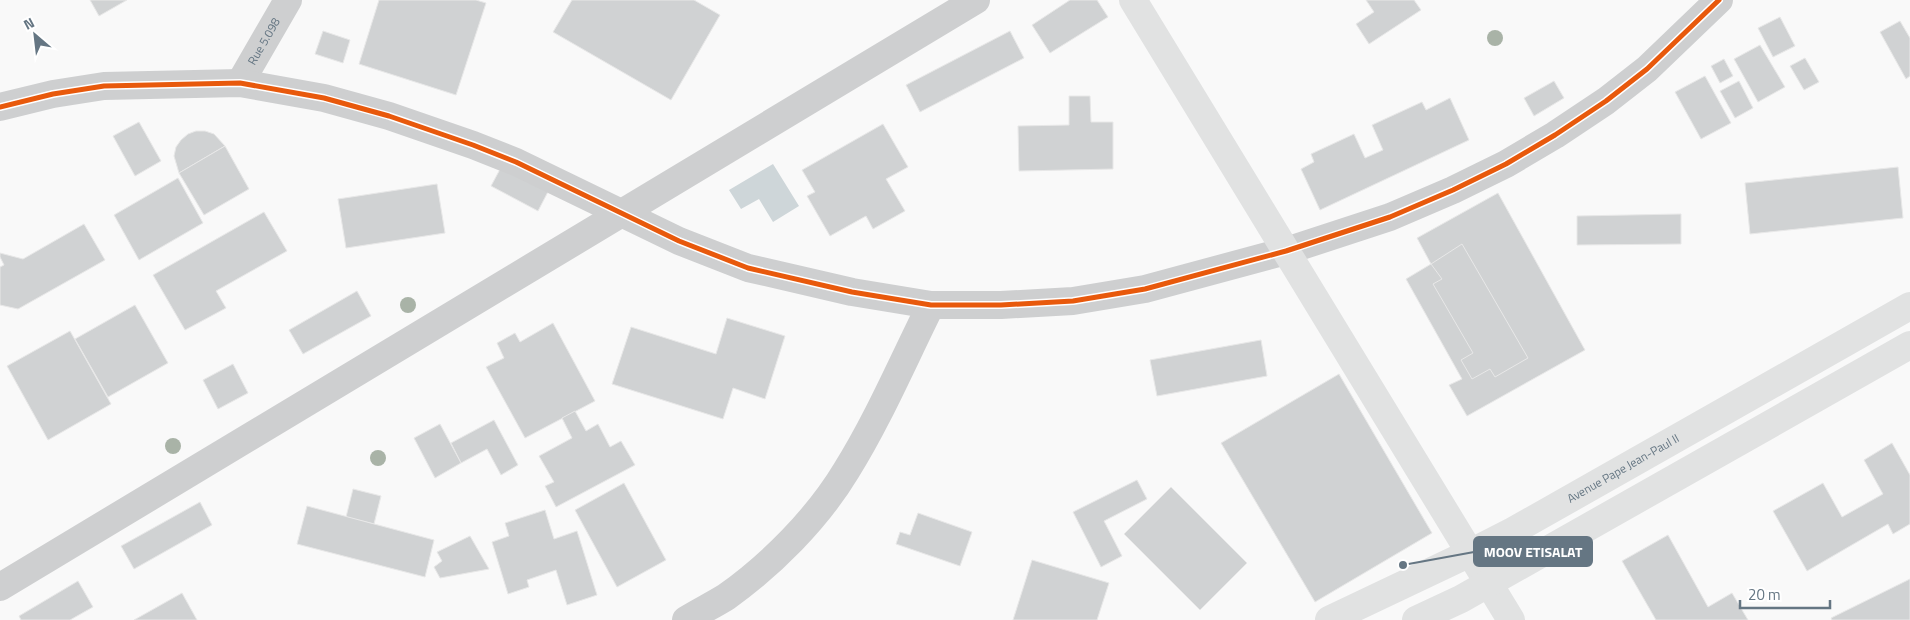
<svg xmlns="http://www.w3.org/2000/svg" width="1910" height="620" viewBox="0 0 1910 620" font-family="'Titillium Web',sans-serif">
<rect width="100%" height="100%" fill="#f9f9f9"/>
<path fill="#ced6d9" d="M 773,164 L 799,206 L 773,222 L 759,199 L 741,209 L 729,190 Z"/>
<g fill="#d0d2d3" stroke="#e8e8e8">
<path d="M 90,0 L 127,0 L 99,16 Z"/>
<path d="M 379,0 L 476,0 L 486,3 L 456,95 L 359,64 Z"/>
<path d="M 572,0 L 694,0 L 720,15 L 671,100 L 553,32 Z"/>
<path d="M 1070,0 L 1097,0 L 1108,17 L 1050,53 L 1032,25 Z"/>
<path d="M 1366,0 L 1414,0 L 1421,10 L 1369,44 L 1356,24 L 1374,12 Z"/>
<path d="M 1780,17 L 1795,46 L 1773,57 L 1758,28 Z"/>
<path d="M 1900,21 L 1910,38 L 1910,76 L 1906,79 L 1880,32 Z"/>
<path d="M 323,31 L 350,40 L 343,63 L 315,54 Z"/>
<path d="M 1010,31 L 1024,58 L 920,112 L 906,85 Z"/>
<path d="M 1760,45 L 1785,87 L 1758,102 L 1734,59 Z"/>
<path d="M 1805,58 L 1819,82 L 1804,90 L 1790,66 Z"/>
<path d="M 1724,59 L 1733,76 L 1720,83 L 1711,66 Z"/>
<path d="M 1705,76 L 1731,123 L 1701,139 L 1675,92 Z"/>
<path d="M 1554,81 L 1564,98 L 1534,116 L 1524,98 Z"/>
<path d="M 1739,81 L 1753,108 L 1735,118 L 1720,91 Z"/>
<path d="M 1069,96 L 1090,96 L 1091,122 L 1113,122 L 1113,169 L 1019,171 L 1018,126 L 1069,125 Z"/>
<path d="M 1450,98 L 1469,140 L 1320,210 L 1301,169 L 1314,162 L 1311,154 L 1354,134 L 1365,158 L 1383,150 L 1372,125 L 1422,102 L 1426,110 Z"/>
<path d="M 139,122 L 161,161 L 135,176 L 113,136 Z"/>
<path d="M 883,124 L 908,167 L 886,179 L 905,211 L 873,229 L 866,216 L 830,236 L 807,196 L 815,192 L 802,170 Z"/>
<path d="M 196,131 L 205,131 L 214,134 L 225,146 L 179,173 L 174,156 L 176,147 L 181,140 L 188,134 Z"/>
<path d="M 225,146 L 249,189 L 204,215 L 179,173 Z"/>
<path d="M 505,160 L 552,184 L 538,211 L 491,186 Z"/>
<path d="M 1898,167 L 1903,218 L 1750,234 L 1745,183 Z"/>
<path d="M 178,178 L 203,223 L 139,260 L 114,215 Z"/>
<path d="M 437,184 L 445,233 L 346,248 L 338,199 Z"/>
<path d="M 1498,193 L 1585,350 L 1467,416 L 1449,385 L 1462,379 L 1406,279 L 1431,264 L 1417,238 Z"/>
<path d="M 264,212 L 287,251 L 216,291 L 226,308 L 185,330 L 153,275 Z"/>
<path d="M 1681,214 L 1681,244 L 1577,245 L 1577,216 Z"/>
<path d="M 84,224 L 105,260 L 18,309 L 0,305 L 0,267 L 4,265 L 0,257 L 0,253 L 23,259 Z"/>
<path d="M 1462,244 L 1528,358 L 1495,377 L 1490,369 L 1472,379 L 1461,360 L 1473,353 L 1433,284 L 1442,279 L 1431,264 Z"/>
<path d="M 357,291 L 371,316 L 303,354 L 289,330 Z"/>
<path d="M 135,305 L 168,363 L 108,397 L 75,339 Z"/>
<path d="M 727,318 L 785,336 L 765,399 L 733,388 L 723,419 L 612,384 L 631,327 L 716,354 Z"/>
<path d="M 553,323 L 595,401 L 525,438 L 486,367 L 504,358 L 497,343 L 515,333 L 520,342 Z"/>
<path d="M 70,331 L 111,404 L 48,440 L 7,366 Z"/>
<path d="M 1261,340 L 1267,376 L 1157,396 L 1150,360 Z"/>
<path d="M 233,364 L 248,393 L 218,409 L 203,380 Z"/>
<path d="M 1339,374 L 1432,533 L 1315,602 L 1221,443 Z"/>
<path d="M 575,411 L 586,431 L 598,424 L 610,447 L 621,441 L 635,465 L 556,507 L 545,486 L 554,482 L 539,456 L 572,438 L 562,418 Z"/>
<path d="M 494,420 L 518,465 L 501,475 L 487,449 L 461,463 L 451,443 Z"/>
<path d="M 440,424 L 461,463 L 435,478 L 414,438 Z"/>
<path d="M 1892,443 L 1910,475 L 1910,524 L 1893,534 L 1888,524 L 1807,571 L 1773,511 L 1823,483 L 1842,517 L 1883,494 L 1864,460 Z"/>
<path d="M 1137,480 L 1147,499 L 1104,521 L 1122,556 L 1101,567 L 1073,512 Z"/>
<path d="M 624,483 L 666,560 L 617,587 L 575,510 Z"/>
<path d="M 1171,487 L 1247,563 L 1200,610 L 1124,534 Z"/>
<path d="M 353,489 L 381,496 L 374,524 L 346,517 Z"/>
<path d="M 200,502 L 212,525 L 134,569 L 121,546 Z"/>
<path d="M 307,506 L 434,540 L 425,577 L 297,544 Z"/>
<path d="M 545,510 L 554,539 L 577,531 L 597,595 L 567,605 L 556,570 L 527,580 L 529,587 L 508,594 L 492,542 L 509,536 L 505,523 Z"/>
<path d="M 918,513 L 972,532 L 960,566 L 896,544 L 900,532 L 910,535 Z"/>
<path d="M 1668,535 L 1708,607 L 1732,593 L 1748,620 L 1656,620 L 1622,561 Z"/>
<path d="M 470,536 L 489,569 L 440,578 L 434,567 L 442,561 L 437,552 Z"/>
<path d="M 1032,560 L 1109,583 L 1097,620 L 1013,620 Z"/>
<path d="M 1910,579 L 1910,620 L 1832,620 L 1831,618 Z"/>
<path d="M 78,581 L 93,607 L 70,620 L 21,620 L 19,616 Z"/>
<path d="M 182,593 L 197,620 L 134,620 Z"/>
</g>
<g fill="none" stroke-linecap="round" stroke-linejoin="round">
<g stroke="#cecfd0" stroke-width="28">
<path id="s1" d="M 240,83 L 288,0"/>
<path d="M 0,107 L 53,94 L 104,86 L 240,83 L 324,98 L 389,116 L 473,145 L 516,162 L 679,241 L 748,268 L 852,292 L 931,305 L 1001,305 L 1073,301 L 1145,289 L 1286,251 L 1390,217 L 1453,190 L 1506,164 L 1555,135 L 1606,101 L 1647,69 L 1719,0"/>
<path d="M 0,587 L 976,0"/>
<path d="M 686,620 C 699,612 713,605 726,597 C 771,565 817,519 846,471 C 878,420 904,359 931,305"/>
</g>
<path stroke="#e1e2e2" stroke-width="28" d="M 1133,0 L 1511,620"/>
<g stroke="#e1e2e2" stroke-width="28">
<path id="s2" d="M 1329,620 L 1470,553 L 1513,531 L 1910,306"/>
<path d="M 1416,620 L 1461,599 L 1910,345"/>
</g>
<g stroke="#fff" stroke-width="8">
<path id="cycleway" d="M 0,107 L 53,94 L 104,86 L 240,83 L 324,98 L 389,116 L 473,145 L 516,162 L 679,241 L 748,268 L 852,292 L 931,305 L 1001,305 L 1073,301 L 1145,289 L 1286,251 L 1390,217 L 1453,190 L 1506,164 L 1555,135 L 1606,101 L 1647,69 L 1719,0"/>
</g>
<use href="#cycleway" stroke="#e8590c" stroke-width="5"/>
</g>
<g fill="#a9b3a7">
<circle cx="1495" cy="38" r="8"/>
<circle cx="408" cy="305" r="8"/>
<circle cx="173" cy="446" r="8"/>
<circle cx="378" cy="458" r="8"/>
</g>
<g text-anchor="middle" stroke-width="5" stroke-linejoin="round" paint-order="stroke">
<g font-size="12" fill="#657683" stroke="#fff">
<text dy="4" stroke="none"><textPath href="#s1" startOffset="48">Rue 5.098</textPath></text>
<text dy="4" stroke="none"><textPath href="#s2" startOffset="331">Avenue Pape Jean-Paul II</textPath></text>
</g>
</g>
<path fill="none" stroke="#657683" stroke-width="2" d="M1403 565L1474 552"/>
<circle fill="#657683" stroke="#fff" stroke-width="2" cx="1403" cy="565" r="5"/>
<rect fill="#657683" stroke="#657683" stroke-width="2" x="1474" y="537" width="118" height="29" rx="5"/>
<g font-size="14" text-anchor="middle" font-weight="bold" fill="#fff">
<text x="1533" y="557">MOOV ETISALAT</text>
</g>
<g transform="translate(35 35) rotate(332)" stroke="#ffffff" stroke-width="4" paint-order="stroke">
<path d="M0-4L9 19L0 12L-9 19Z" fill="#657683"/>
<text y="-8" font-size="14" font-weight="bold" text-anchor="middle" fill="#657683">N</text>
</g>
<path d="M1740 600v8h90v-8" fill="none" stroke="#657683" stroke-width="2.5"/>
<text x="1748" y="600" font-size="15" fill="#657683" stroke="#ffffff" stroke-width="4" paint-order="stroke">20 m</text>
</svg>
